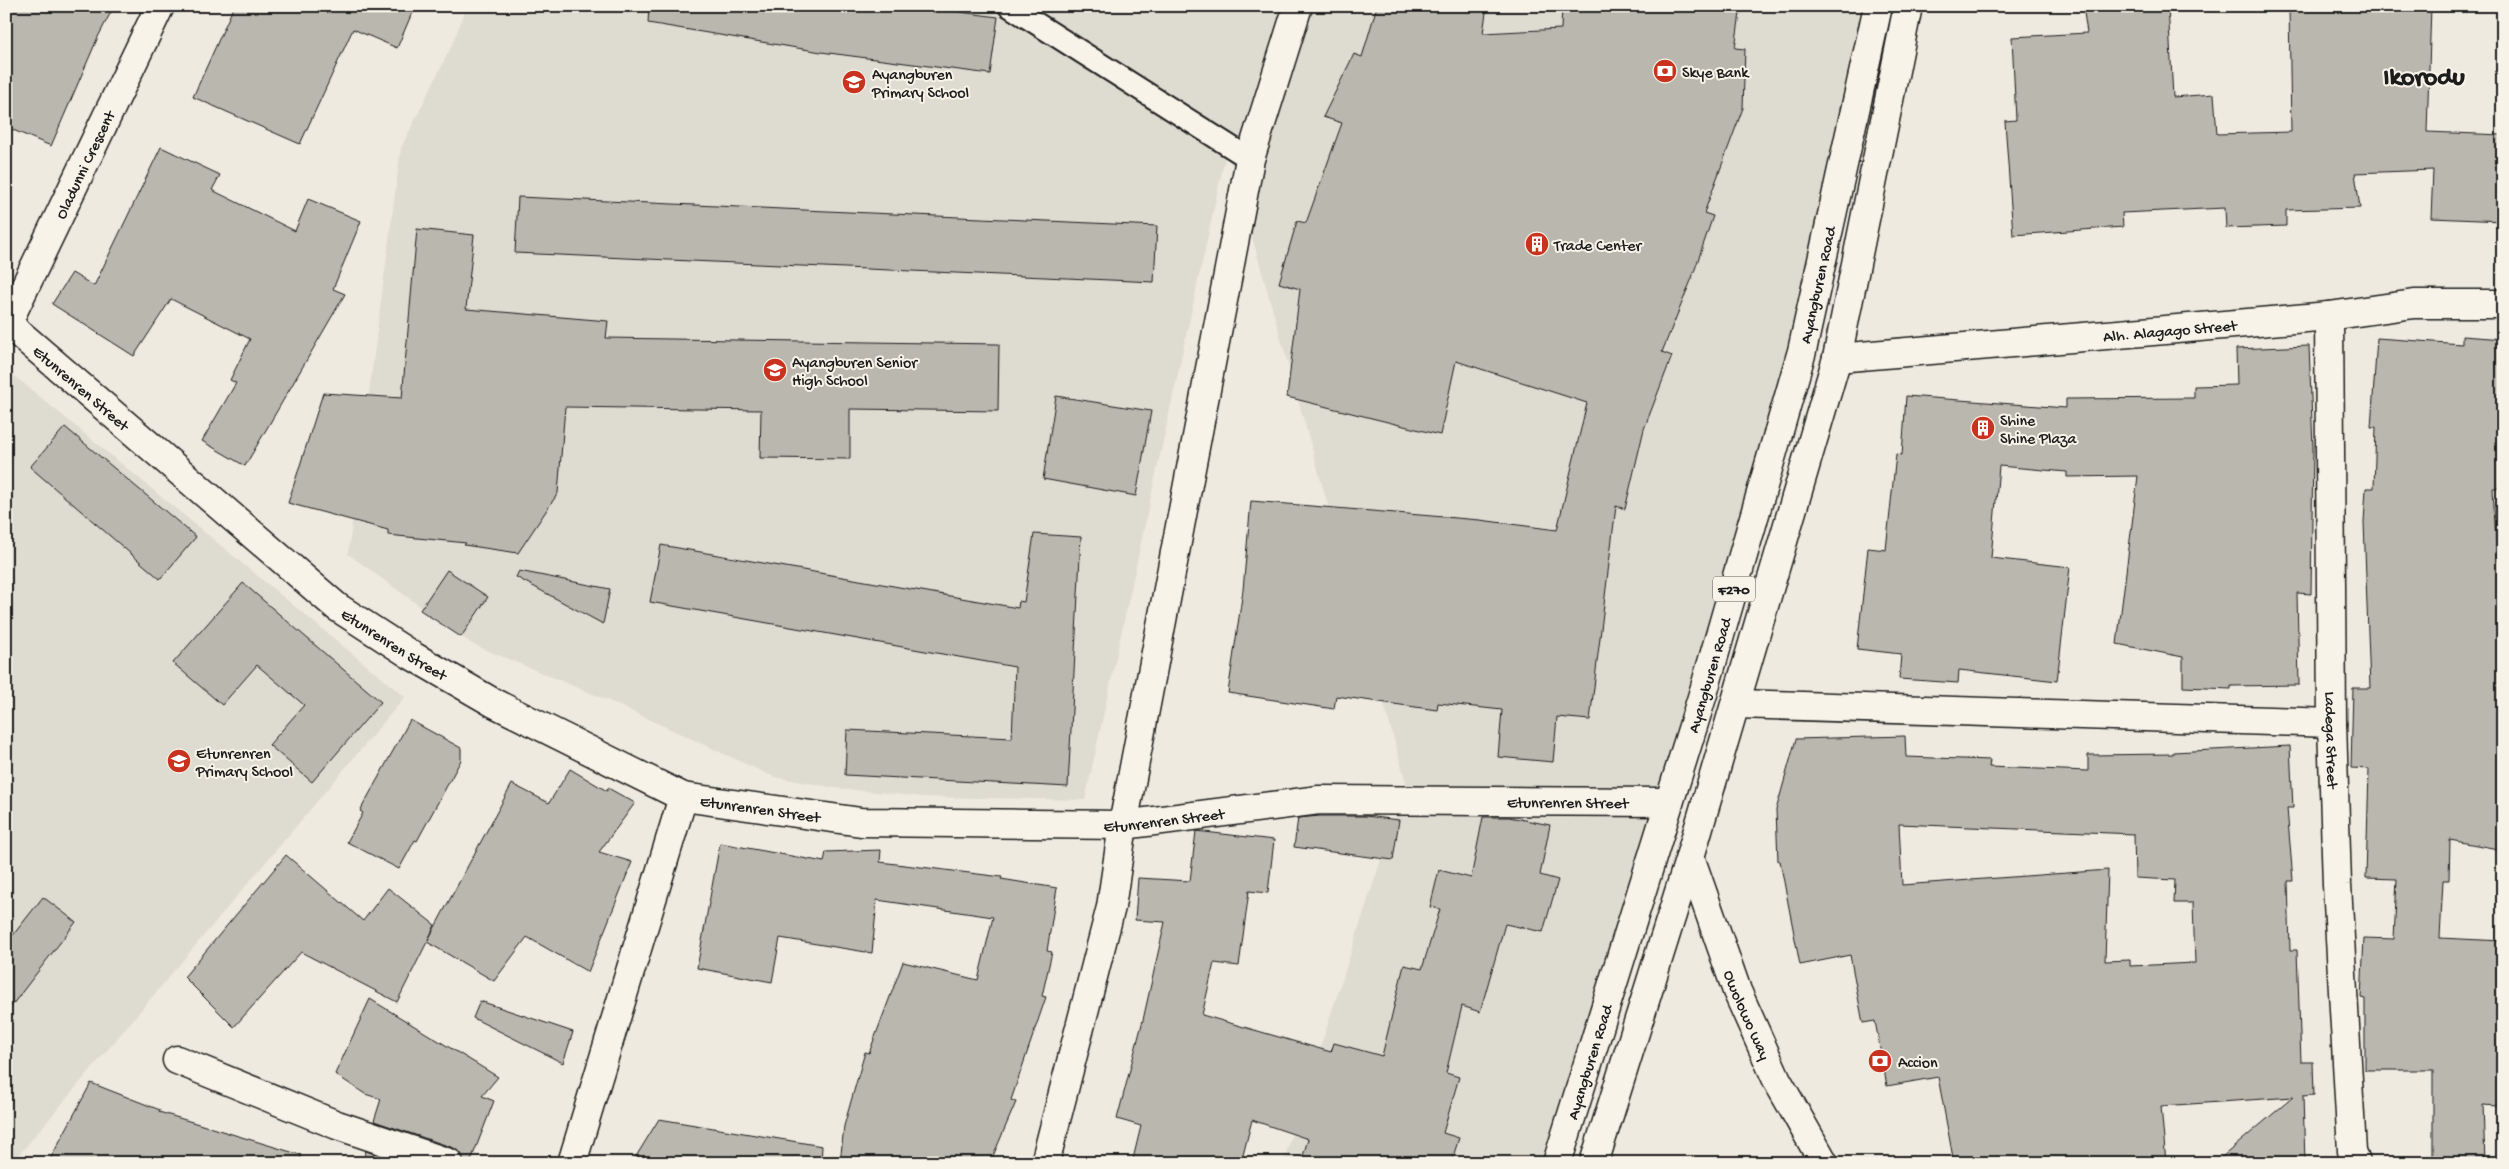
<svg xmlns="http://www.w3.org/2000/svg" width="2509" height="1169" viewBox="0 0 2509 1169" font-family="'Gochi Hand',sans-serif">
<rect width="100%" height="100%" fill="#eeeae0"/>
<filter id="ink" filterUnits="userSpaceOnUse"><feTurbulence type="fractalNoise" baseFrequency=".02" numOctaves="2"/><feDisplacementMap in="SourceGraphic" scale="10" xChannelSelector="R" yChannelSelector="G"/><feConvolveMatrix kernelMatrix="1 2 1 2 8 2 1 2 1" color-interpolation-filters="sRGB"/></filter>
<g filter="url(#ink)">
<g fill="#dedbd1">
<path d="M 467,6 L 1867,6 L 1847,129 L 1732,584 L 1552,1163 L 1283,1163 L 1406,782 L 1227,148 L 1085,800 L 923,797 L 836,788 L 774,777 L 605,699 L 472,644 L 348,554 L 401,148 L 452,45 Z"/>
<path d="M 6,369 L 405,697 L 12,1163 L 6,1163 Z"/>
</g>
<g fill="#bab7af" stroke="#1c1c1c" fill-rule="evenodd">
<path d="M 6,6 L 114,6 L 98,37 L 51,146 L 6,127 Z"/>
<path d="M 234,6 L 415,6 L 397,48 L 353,29 L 300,144 L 193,97 Z"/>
<path d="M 649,6 L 914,6 L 998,17 L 990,74 L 821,52 L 648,23 Z"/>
<path d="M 1377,6 L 1487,6 L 1483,33 L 1561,29 L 1562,6 L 1741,6 L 1735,48 L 1745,49 L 1743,108 L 1704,213 L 1713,216 L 1692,278 L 1662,352 L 1672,356 L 1644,429 L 1625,509 L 1616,506 L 1590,720 L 1557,717 L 1553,762 L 1498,757 L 1502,710 L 1438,703 L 1437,710 L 1336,696 L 1334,709 L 1228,693 L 1243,590 L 1251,501 L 1480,520 L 1557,530 L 1587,403 L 1456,361 L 1440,435 L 1287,397 L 1300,289 L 1279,283 L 1297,221 L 1306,223 L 1342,123 L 1323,117 L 1354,54 L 1362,57 Z"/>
<path d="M 2083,6 L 2168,6 L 2173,97 L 2214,94 L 2217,134 L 2291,132 L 2289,6 L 2431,6 L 2427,132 L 2503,135 L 2503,221 L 2431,218 L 2433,170 L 2355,173 L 2360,208 L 2286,210 L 2286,226 L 2226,228 L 2225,208 L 2122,213 L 2123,227 L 2013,235 L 2005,121 L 2016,120 L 2012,37 L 2087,33 Z"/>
<path d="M 161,147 L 220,175 L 212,190 L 295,231 L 308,199 L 361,221 L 333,289 L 345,294 L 245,466 L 202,441 L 236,383 L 230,380 L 250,339 L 171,299 L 134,356 L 52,304 L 72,273 L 94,286 Z"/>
<path d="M 518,197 L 1157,226 L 1154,282 L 515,253 Z"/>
<path d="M 417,229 L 474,235 L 466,309 L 608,321 L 606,338 L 999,344 L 998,411 L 850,409 L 850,459 L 760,458 L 761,410 L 565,407 L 558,493 L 518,553 L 464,545 L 466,543 L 388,535 L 388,530 L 288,503 L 323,393 L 402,398 Z"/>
<path d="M 2462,336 L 2503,339 L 2503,428 L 2499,488 L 2493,488 L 2497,560 L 2503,560 L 2503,850 L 2450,840 L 2449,880 L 2443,880 L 2440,938 L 2503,941 L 2503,999 L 2501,998 L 2497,1106 L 2483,1105 L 2485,1163 L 2433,1163 L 2433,1070 L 2365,1070 L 2365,999 L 2361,998 L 2364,938 L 2394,939 L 2397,879 L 2366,878 L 2369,769 L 2351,768 L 2353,688 L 2370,688 L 2364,522 L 2366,488 L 2374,488 L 2376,427 L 2371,427 L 2377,338 L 2462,344 Z"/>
<path d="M 2309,346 L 2313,448 L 2311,594 L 2297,593 L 2299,685 L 2231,686 L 2231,689 L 2183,687 L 2183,657 L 2117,644 L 2138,476 L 2067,477 L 2067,472 L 1999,466 L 1991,558 L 2070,567 L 2057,681 L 1959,670 L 1958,683 L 1899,679 L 1901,654 L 1857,649 L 1868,548 L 1886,550 L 1896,454 L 1902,455 L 1906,396 L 2066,408 L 2066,399 L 2194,398 L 2194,386 L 2237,385 L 2236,349 Z"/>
<path d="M 1056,396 L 1151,411 L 1136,496 L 1043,479 Z"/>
<path d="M 65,427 L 196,537 L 160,579 L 30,467 Z"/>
<path d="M 1034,534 L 1081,537 L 1068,787 L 845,775 L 847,730 L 1012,738 L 1015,667 L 650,602 L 661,545 L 1018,608 L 1019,601 L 1024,602 Z"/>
<path d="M 447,570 L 488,597 L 461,637 L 420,610 Z"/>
<path d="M 519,571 L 610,589 L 603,624 L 516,577 Z"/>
<path d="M 243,583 L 381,702 L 312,782 L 269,745 L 304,705 L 257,665 L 222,705 L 173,663 Z"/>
<path d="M 410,720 L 461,748 L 461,760 L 417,841 L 415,840 L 399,869 L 347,842 L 363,813 L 360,811 Z"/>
<path d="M 1905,736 L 1906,757 L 1990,760 L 1989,767 L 2088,771 L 2088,755 L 2173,754 L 2173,752 L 2290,746 L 2293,808 L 2287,808 L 2293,881 L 2288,881 L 2290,950 L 2297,950 L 2301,1062 L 2313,1062 L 2314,1095 L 2303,1096 L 2305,1163 L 2215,1163 L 2293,1097 L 2161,1106 L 2166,1163 L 1954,1163 L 1938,1077 L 1887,1086 L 1875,1021 L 1863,1023 L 1850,955 L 1800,965 L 1780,861 L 1778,861 L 1776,810 L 1796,739 ZM 1899,824 L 2134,834 L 2135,878 L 2175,880 L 2174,903 L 2193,903 L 2195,963 L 2130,966 L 2130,960 L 2105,961 L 2108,870 L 1902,885 Z"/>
<path d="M 570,769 L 607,791 L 608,788 L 635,803 L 599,852 L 632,862 L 588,972 L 527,937 L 494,981 L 427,942 L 397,1002 L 301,952 L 234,1027 L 184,977 L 286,855 L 363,921 L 388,888 L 435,925 L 428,940 L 512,784 L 549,803 Z"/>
<path d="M 1320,816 L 1365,816 L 1399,820 L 1393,860 L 1294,847 L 1298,818 Z"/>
<path d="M 1483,817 L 1509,817 L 1550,825 L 1540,875 L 1558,880 L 1543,932 L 1505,924 L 1480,1012 L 1462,1006 L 1446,1073 L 1459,1077 L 1443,1133 L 1459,1138 L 1451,1163 L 1301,1163 L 1308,1139 L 1252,1120 L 1241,1163 L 1132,1163 L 1141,1126 L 1117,1119 L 1143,1020 L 1165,922 L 1135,920 L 1138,878 L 1190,881 L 1196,831 L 1274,840 L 1268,893 L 1249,891 L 1239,966 L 1214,963 L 1202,1015 L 1331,1052 L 1334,1043 L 1382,1056 L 1404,965 L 1422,969 L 1440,909 L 1430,907 L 1439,870 L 1471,878 Z"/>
<path d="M 720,843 L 824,862 L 826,852 L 881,850 L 880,862 L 1002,877 L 1001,879 L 1057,888 L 1047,951 L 1052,952 L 1042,996 L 1046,997 L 1011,1100 L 1016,1102 L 990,1163 L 840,1163 L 844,1126 L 865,1052 L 869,1053 L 903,962 L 978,980 L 993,917 L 877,900 L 872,953 L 780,938 L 772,982 L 697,968 Z"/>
<path d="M 43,897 L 76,922 L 6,1013 L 6,944 Z"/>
<path d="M 370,999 L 498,1077 L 482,1096 L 494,1101 L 470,1163 L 464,1163 L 461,1153 L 454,1148 L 374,1121 L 381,1099 L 365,1094 L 335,1074 Z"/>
<path d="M 480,1001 L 573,1032 L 563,1063 L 473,1018 Z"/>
<path d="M 91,1083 L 160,1110 L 159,1112 L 301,1155 L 300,1163 L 48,1163 Z"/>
<path d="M 659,1119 L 822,1146 L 821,1163 L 632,1163 Z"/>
<path d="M 366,1151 L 400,1163 L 362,1163 Z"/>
</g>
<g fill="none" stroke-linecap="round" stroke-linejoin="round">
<g stroke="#1c1c1c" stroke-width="25">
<path id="service" d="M 1009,6 L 1250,159"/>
</g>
<g stroke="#1c1c1c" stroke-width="31">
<g id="minor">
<path id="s1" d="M 2329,316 L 2332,723 L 2337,885 L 2352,1151 L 2356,1163"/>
<path id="s2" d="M 6,322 L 337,607 L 411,655 L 494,703 L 683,797 L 861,822 L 1123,825 L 1319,800 L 1669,802"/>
<path id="s3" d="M 8,322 L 160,6"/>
<path d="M 1737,704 L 2332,723"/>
<path d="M 177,1060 L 337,1125 L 449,1163"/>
<path d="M 572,1163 L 683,797"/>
<path d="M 1045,1163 L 1111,907 L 1123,825 L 1250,159 L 1298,6"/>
</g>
</g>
<g stroke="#1c1c1c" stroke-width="31">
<g id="tertiary">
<path id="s4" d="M 1690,857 L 1737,991 L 1777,1080 L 1824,1163"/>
</g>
</g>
<g stroke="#1c1c1c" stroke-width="31">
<g id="secondary">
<path id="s5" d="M 1837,358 L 2329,316 L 2414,304 L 2503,304"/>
</g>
</g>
<g stroke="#1c1c1c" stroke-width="31">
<g id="primary">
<path id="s6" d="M 1557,1163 L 1703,694 L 1802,351 L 1878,6"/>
<path d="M 1594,1163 L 1690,857 L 1837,358 L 1908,6"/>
</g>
</g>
<use href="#service" stroke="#f7f3e8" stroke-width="21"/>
<use href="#minor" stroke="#f7f3e8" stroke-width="28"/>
<use href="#tertiary" stroke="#f7f3e8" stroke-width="28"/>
<use href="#secondary" stroke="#f7f3e8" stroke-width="28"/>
<use href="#primary" stroke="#f7f3e8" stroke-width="28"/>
</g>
</g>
<defs>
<g id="bank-disc" transform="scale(1.25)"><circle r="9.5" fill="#c8321e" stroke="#f7f3e8"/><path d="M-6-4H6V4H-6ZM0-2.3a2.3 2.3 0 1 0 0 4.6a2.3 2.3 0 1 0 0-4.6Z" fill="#fff"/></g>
<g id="school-disc" transform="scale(1.25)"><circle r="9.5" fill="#c8321e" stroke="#f7f3e8"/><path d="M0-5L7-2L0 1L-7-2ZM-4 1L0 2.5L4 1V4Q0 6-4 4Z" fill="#fff"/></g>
<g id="building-disc" transform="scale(1.25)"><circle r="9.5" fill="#c8321e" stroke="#f7f3e8"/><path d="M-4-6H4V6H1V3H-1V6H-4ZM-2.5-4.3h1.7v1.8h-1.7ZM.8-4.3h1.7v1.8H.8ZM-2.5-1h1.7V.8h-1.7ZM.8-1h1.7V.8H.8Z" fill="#fff"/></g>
</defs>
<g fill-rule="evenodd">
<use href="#bank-disc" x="1665" y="71"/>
<use href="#school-disc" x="854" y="82"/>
<use href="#building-disc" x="1537" y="244"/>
<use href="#school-disc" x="775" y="370"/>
<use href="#building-disc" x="1983" y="428"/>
<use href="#school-disc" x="179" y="761"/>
<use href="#bank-disc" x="1880" y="1061"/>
</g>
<g text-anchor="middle" stroke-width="4" stroke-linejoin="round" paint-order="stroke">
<rect fill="#f7f3e8" stroke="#5e5c59" stroke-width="1" x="1713" y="576.5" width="42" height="25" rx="4"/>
<g font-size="15" font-weight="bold" fill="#1c1c1c">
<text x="1734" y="594">F270</text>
</g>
<g font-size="16" fill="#1c1c1c" stroke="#f7f3e8" text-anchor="start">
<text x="1682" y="77">Skye Bank</text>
<text x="872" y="79">Ayangburen<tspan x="872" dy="18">Primary School</tspan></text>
<text x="1554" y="250">Trade Center</text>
<text x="792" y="367">Ayangburen Senior<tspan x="792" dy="18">High School</tspan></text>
<text x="2000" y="425">Shine<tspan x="2000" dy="18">Shine Plaza</tspan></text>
<text x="196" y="758">Etunrenren<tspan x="196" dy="18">Primary School</tspan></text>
<text x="1898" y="1067">Accion</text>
</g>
<g font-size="16" fill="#1c1c1c" stroke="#f7f3e8">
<text dy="6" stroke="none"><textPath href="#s3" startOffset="175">Oladunni Crescent</textPath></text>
<text dy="6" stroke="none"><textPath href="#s6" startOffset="916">Ayangburen Road</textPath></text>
<text dy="6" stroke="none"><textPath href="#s5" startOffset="334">Alh. Alagago Street</textPath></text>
<text dy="6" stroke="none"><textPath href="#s2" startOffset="100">Etunrenren Street</textPath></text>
<text dy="6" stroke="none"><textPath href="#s2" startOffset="505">Etunrenren Street</textPath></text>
<text dy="6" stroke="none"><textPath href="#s6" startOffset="511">Ayangburen Road</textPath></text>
<text dy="6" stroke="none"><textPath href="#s1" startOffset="424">Ladega Street</textPath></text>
<text dy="6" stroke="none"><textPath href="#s2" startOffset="1720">Etunrenren Street</textPath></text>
<text dy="6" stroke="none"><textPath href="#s2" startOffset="910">Etunrenren Street</textPath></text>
<text dy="6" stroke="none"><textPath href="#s2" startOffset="1315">Etunrenren Street</textPath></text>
<text dy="6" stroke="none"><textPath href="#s4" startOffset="168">Owolowo way</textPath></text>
<text dy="6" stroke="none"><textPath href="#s6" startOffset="106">Ayangburen Road</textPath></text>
</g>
<g font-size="26" font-weight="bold" fill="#1c1c1c" stroke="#f7f3e8">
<text x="2424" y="84">Ikorodu</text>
</g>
</g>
<rect width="2509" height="1169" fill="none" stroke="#f7f3e8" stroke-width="25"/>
<rect x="12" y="12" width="2484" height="1144" fill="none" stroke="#1c1c1c" stroke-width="2" filter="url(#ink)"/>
</svg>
